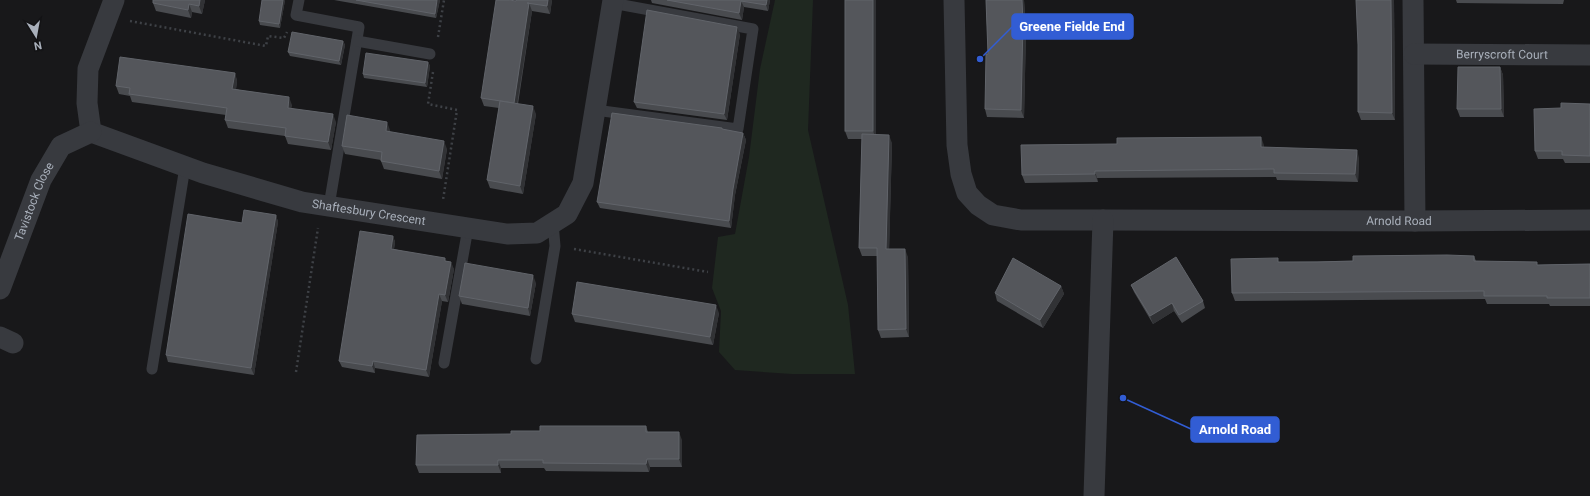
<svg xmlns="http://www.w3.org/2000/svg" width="1590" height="496" viewBox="0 0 1590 496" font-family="Roboto,sans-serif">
<rect width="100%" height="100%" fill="#18181a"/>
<path fill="#1f2820" d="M 775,0 L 813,0 L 808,130 L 848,305 L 855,374 L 792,374 L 735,370 L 719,352 L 721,311 L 712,288 L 718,237 L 735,234 L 749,157 L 760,69 Z"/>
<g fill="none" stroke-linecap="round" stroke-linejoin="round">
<g stroke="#3e4146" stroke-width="2.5" stroke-dasharray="2 3" stroke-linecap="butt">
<path d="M 130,21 L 266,46 L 268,36 L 284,38 L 287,32"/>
<path d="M 438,37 L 444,0"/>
<path d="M 433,72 L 428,104 L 457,110 L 443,200"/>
<path d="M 574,249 L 708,272"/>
<path d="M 296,372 L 318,228"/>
</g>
<g stroke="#383a3f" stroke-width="11">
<path d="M 299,0 L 296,15 L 359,27 L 329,206"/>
<path d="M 357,41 L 430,54"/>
<path d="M 595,110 L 738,129 L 753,29 L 612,3"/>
<path d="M 536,359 L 555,246 L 553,223"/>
<path d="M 444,363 L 468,228"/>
<path d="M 152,369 L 185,167"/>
</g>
<g stroke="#383a3f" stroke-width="21">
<path id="s1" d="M 114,0 L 88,69 L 87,103 L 91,132 L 203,173 L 302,202 L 507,234 L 537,233 L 567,214 L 583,183 L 613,0"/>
<path id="s2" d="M 954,0 L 957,145 L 961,174 L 967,193 L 978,205 L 993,215 L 1021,220 L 1103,220 L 1415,221 L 1590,220"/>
<path d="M 1413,0 L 1415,221"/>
<path id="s3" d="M 1414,54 L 1590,55"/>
<path id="s4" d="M 0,289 L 41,180 L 61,146 L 91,132"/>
<path d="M 0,337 L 13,343"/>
<path d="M 1094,496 L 1103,220"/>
</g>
</g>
<g fill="#494b4f">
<path d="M 153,0 L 205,0 L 202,14 L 192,12 L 191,18 L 156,11 L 153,3 Z"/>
<path d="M 285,0 L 280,28 L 260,25 L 259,21 Z"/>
<path d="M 334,0 L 440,0 L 436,18 Z"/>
<path d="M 552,0 L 550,14 L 532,11 L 518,104 L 536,114 L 523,194 L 490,188 L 487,180 L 499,108 L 484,106 L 481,98 L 516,1 Z"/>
<path d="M 651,0 L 770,0 L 768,11 L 744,7 L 742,20 L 652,3 Z"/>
<path d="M 876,0 L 876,135 L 892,143 L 889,249 L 908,257 L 909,337 L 881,338 L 878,330 L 877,256 L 862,256 L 859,248 L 862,139 L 848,139 L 845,131 Z"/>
<path d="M 986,0 L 1024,0 L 1026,31 L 1024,118 L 987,117 L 985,109 L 988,54 Z"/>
<path d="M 1456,0 L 1567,0 L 1564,0 L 1563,4 L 1457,3 Z"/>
<path d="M 1394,1 L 1395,120 L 1361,120 L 1358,112 L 1358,45 Z"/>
<path d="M 740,34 L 727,120 L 637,108 L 634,102 Z"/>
<path d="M 343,41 L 345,45 L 341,65 L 290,56 L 288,52 Z"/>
<path d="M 428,62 L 430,66 L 427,87 L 364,78 L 363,74 Z"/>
<path d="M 1500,67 L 1503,75 L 1504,117 L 1460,117 L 1457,109 Z"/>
<path d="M 235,73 L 237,81 L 236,89 L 292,105 L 291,108 L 336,122 L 331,150 L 288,144 L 285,136 L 228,128 L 225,120 L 226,115 L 132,102 L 130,96 L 119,94 L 116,86 Z"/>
<path d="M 1590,104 L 1590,163 L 1565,163 L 1563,159 L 1538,159 L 1535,151 Z"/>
<path d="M 390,130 L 390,132 L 447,149 L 442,179 L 384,169 L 381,161 L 381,160 L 345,154 L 342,146 Z"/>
<path d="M 723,130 L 743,133 L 746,140 L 735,195 L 731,228 L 600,208 L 597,202 Z"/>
<path d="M 1264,145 L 1264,147 L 1359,158 L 1358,182 L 1277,180 L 1276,177 L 1097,178 L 1098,182 L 1025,183 L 1022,175 Z"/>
<path d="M 276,215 L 278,222 L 254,375 L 168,362 L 166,355 L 242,223 Z"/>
<path d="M 393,236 L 395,242 L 394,249 L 446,261 L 454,269 L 448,302 L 442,301 L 429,377 L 375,368 L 375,373 L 342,367 L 339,361 Z"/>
<path d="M 1474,256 L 1476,261 L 1538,265 L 1590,264 L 1590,306 L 1550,306 L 1549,304 L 1487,304 L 1485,299 L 1235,301 L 1232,293 L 1279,262 L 1353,261 Z"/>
<path d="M 536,283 L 530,316 L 462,304 L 459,296 Z"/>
<path d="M 1131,285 L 1203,301 L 1205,308 L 1182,323 L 1174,311 L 1153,324 L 1134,292 Z"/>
<path d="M 1061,286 L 1064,294 L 1043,328 L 997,301 L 995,293 Z"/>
<path d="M 719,313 L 713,345 L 575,322 L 572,314 Z"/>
<path d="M 646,426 L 648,432 L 682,440 L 682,467 L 650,467 L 649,472 L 546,471 L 544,468 L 501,468 L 501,473 L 419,473 L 416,465 L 540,431 Z"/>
</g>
<g fill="#313235">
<path d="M 200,0 L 205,0 L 202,14 L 199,6 Z"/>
<path d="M 283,0 L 285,0 L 280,28 L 279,24 Z"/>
<path d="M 437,0 L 440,0 L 436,18 L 435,14 Z"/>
<path d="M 548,0 L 552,0 L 550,14 L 547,6 Z"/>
<path d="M 767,0 L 770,0 L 768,11 L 766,5 Z"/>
<path d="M 873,0 L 876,0 L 876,139 L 873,131 Z"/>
<path d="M 1022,0 L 1024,0 L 1026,31 L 1024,118 L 1021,110 Z"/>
<path d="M 1391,0 L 1394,0 L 1394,1 L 1395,120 L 1392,113 Z"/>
<path d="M 741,1 L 744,7 L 742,20 L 739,13 Z"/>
<path d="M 529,3 L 532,11 L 516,111 L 514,103 Z"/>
<path d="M 189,4 L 192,12 L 191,18 L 188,10 Z"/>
<path d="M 737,27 L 740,34 L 727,120 L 724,114 Z"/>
<path d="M 343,41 L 345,45 L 341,65 L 339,61 Z"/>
<path d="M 428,62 L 430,66 L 427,87 L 425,83 Z"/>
<path d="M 1500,67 L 1503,75 L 1504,117 L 1501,109 Z"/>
<path d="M 235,73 L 237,81 L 235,97 L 232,89 Z"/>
<path d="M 289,97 L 292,105 L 290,116 L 288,108 Z"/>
<path d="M 533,106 L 536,114 L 523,194 L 520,186 Z"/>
<path d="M 333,114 L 336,122 L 331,150 L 328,142 Z"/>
<path d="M 387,122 L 390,130 L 389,139 L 386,131 Z"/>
<path d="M 743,133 L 746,140 L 735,195 L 731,228 L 729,221 L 733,189 Z"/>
<path d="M 889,135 L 892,143 L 889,257 L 886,249 Z"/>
<path d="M 1261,137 L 1264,145 L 1264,155 L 1261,147 Z"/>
<path d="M 444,141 L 447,149 L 442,179 L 439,171 Z"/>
<path d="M 1357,150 L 1359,158 L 1358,182 L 1355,174 Z"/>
<path d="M 1095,171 L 1097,178 L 1098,182 L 1095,174 Z"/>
<path d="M 276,215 L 278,222 L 254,375 L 251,368 Z"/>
<path d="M 393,236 L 395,242 L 393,256 L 391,249 Z"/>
<path d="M 905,249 L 908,257 L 909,337 L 906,329 Z"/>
<path d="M 451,262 L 454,269 L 448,302 L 445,295 Z"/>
<path d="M 533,275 L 536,283 L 530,316 L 528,308 Z"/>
<path d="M 1061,286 L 1064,294 L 1043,328 L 1040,320 Z"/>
<path d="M 439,294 L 442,301 L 429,377 L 426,370 Z"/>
<path d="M 1172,303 L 1174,311 L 1153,324 L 1150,316 Z"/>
<path d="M 716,305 L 719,313 L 713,345 L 710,337 Z"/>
<path d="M 373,361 L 375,368 L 375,373 L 372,366 Z"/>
<path d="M 679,432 L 682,440 L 682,467 L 679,459 Z"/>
<path d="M 647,459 L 650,467 L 649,472 L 646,464 Z"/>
<path d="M 498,460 L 501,468 L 501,473 L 498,465 Z"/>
</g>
<g fill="#54565b" stroke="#61646a">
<path d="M 153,0 L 200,0 L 199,6 L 189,4 L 188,10 L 153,3 Z"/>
<path d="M 262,0 L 283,0 L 279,24 L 259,21 Z"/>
<path d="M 356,0 L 437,0 L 435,14 Z"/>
<path d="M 496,0 L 509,0 L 516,1 L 516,0 L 548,0 L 547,6 L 527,3 L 529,3 L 514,103 L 481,98 Z"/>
<path d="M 667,0 L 767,0 L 766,5 L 741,1 L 739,13 Z"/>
<rect x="845" y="0" width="28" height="131"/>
<path d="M 986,0 L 1022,0 L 1023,23 L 1021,110 L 985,109 L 986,54 L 988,54 Z"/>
<path d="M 1356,0 L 1391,0 L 1392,113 L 1358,112 L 1358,45 Z"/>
<path d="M 647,10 L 737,27 L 724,114 L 634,102 Z"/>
<path d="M 292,32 L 343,41 L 339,61 L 288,52 Z"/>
<path d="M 366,53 L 428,62 L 425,83 L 363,74 Z"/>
<path d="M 120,57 L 235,73 L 232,89 L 289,97 L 288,108 L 333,114 L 328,142 L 285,136 L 286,128 L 225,120 L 227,108 L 129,94 L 130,88 L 116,86 Z"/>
<path d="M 1458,67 L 1500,67 L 1501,109 L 1457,109 Z"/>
<path d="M 500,101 L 533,106 L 520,186 L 487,180 Z"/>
<path d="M 1561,103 L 1590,104 L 1590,156 L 1562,155 L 1562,151 L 1535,151 L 1534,109 L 1561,108 Z"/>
<path d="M 612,113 L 722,128 L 722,129 L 743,133 L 733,189 L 729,221 L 597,202 Z"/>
<path d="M 347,115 L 387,122 L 386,131 L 444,141 L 439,171 L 381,161 L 382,152 L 342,146 Z"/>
<path d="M 862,134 L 889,135 L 886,249 L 905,249 L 906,329 L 878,330 L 877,248 L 859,248 Z"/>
<path d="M 1261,137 L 1261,147 L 1357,150 L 1355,174 L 1274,173 L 1274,169 L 1095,171 L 1095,174 L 1022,175 L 1021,145 L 1117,144 L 1117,138 Z"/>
<path d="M 244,210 L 276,215 L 251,368 L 166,355 L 188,214 L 242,223 Z"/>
<path d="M 360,231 L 393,236 L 391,249 L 445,258 L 445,261 L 451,262 L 445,295 L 439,294 L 426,370 L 373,361 L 372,366 L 339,361 Z"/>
<path d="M 1447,255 L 1474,256 L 1474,261 L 1537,262 L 1537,265 L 1590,264 L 1590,298 L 1547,298 L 1547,296 L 1484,296 L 1484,291 L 1232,293 L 1231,259 L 1278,258 L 1278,262 L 1317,262 L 1353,261 L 1353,256 Z"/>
<path d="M 1176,257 L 1203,301 L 1179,315 L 1172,303 L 1150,316 L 1131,285 Z"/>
<path d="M 1013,258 L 1061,286 L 1040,320 L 995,293 Z"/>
<path d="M 465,263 L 533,275 L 528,308 L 459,296 Z"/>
<path d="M 577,282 L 716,305 L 710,337 L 572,314 Z"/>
<path d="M 540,426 L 646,426 L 646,432 L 679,432 L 679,459 L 647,459 L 646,464 L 543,463 L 543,460 L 498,460 L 498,465 L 416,465 L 417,435 L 511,434 L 511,431 L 540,431 Z"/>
</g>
<g text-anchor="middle" stroke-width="3.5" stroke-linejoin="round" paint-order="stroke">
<g font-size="12" fill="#a9b0bb" stroke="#131315">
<text dy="4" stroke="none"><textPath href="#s3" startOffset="88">Berryscroft Court</textPath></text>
<text dy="4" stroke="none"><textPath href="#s4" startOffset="94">Tavistock Close</textPath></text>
<text dy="4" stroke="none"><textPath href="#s1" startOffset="427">Shaftesbury Crescent</textPath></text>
<text dy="4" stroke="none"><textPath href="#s2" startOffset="635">Arnold Road</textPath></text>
</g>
</g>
<path fill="none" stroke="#325dd4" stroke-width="1.5" d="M980 59L1012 27M1123 398L1191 429"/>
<g fill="#325dd4" stroke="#131315" stroke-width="1.5">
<circle cx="980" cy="59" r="4"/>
<circle cx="1123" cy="398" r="4"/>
</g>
<g fill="#325dd4" stroke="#325dd4" stroke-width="1.5">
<rect x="1012" y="14" width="121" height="25" rx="4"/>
<rect x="1191" y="417" width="88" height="25" rx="4"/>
</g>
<g font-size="13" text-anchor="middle" font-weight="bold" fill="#fff">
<text x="1072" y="31">Greene Fielde End</text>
<text x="1235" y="434">Arnold Road</text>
</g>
<g transform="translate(36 36) rotate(169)" stroke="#131315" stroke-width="3" paint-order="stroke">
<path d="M0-3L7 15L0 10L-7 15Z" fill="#a9b0bb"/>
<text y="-6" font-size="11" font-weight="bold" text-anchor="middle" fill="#a9b0bb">N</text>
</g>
</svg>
